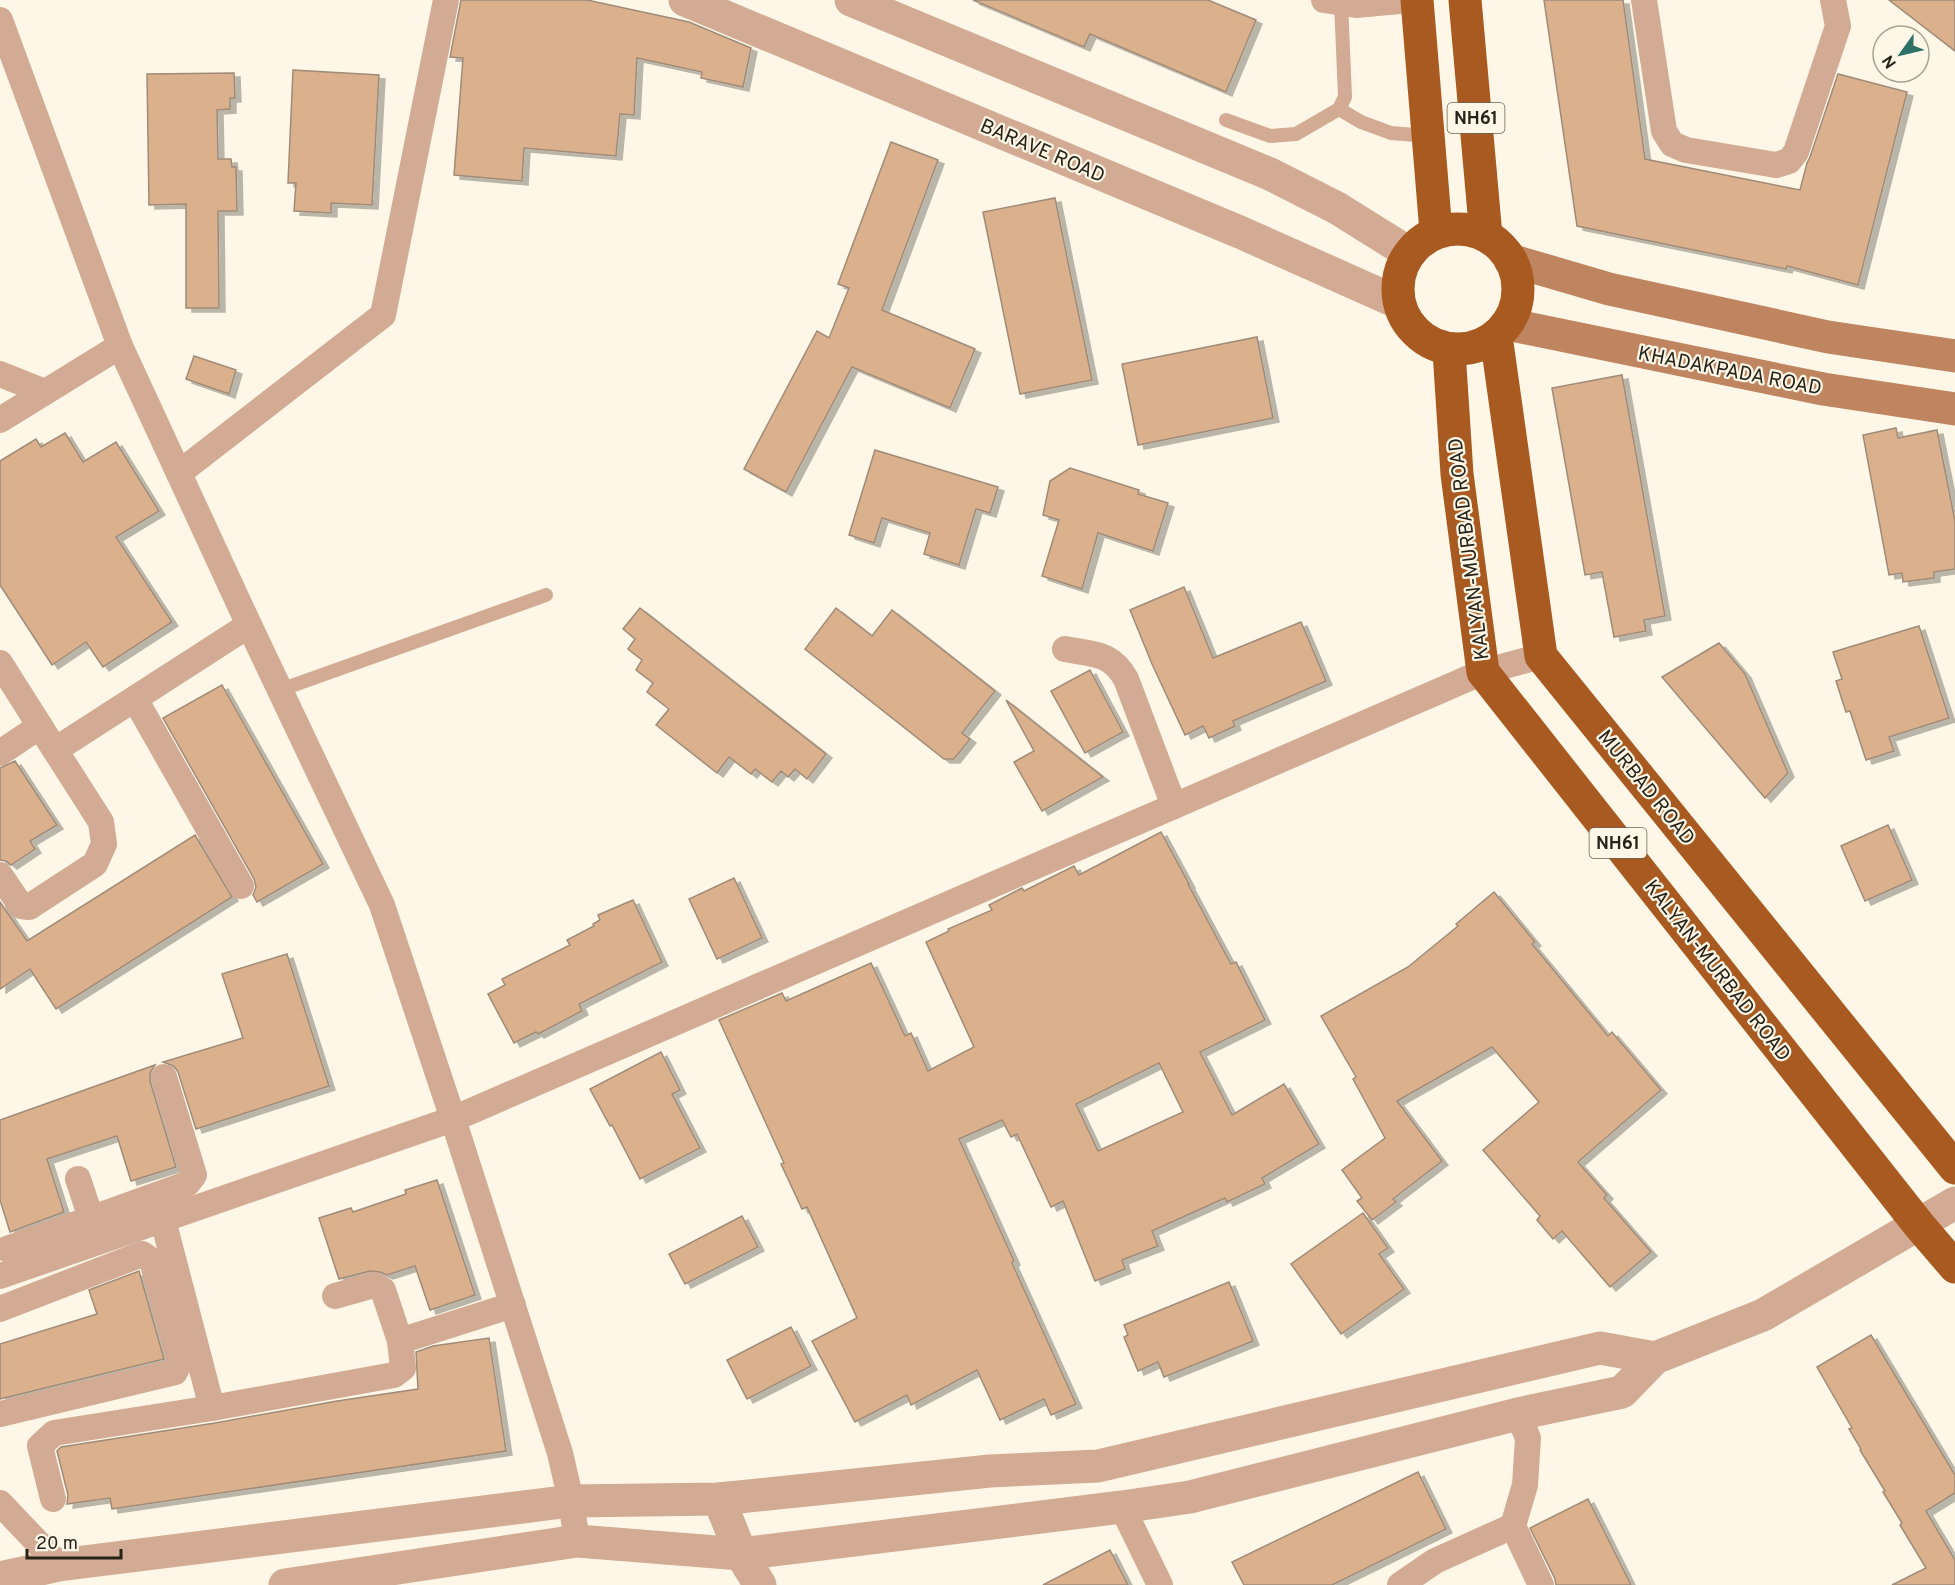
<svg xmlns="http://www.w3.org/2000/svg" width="1955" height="1585" viewBox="0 0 1955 1585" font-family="Overpass,sans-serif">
<defs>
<filter id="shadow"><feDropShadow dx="6" dy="4" stdDeviation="0" flood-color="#0004"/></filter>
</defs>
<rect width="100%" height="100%" fill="#fef7e7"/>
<g fill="#dbb18d" stroke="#a08b78" stroke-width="1.5" fill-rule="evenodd" filter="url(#shadow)">
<path d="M 461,0 L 587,0 L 689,22 L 751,48 L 743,87 L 701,78 L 702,72 L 637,58 L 634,115 L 620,114 L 616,156 L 524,148 L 522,181 L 454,175 L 463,58 L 450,57 Z"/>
<path d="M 973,0 L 1208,0 L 1256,20 L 1226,92 L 1090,34 L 1084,47 Z"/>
<path d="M 1544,0 L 1623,0 L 1645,159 L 1800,190 L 1807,163 L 1810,157 L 1838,74 L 1907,92 L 1858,285 L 1787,266 L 1786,269 L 1577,226 Z"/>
<path d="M 1889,0 L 1955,0 L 1955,51 Z"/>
<path d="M 293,70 L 379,75 L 372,205 L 331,203 L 331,213 L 294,211 L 296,183 L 288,183 Z"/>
<path d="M 234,73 L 235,98 L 230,98 L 230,109 L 217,110 L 218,159 L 231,159 L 232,167 L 236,167 L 237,211 L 218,211 L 219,308 L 186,308 L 186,204 L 149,205 L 147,74 Z"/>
<path d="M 891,142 L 938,160 L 882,310 L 975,349 L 950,408 L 852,367 L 786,492 L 744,469 L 817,331 L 829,338 L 849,288 L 838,284 Z"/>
<path d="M 1055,198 L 1092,380 L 1020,394 L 983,212 Z"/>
<path d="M 1257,337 L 1273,418 L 1138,445 L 1122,364 Z"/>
<path d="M 194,356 L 236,370 L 229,394 L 186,379 Z"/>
<path d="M 1622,375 L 1665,616 L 1644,620 L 1646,631 L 1614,637 L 1602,572 L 1585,575 L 1552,388 Z"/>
<path d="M 1896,428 L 1898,438 L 1937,430 L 1955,521 L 1955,569 L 1934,572 L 1934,578 L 1903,582 L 1902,573 L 1889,575 L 1863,435 Z"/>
<path d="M 65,433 L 83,462 L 116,442 L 159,511 L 116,537 L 172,622 L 103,667 L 86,642 L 52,665 L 0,585 L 0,461 L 36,439 L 41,447 Z"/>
<path d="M 875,450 L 998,487 L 990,513 L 976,509 L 959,565 L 924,554 L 930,533 L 882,518 L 874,543 L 849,535 Z"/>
<path d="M 1070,468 L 1139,490 L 1138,494 L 1168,503 L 1153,551 L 1098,533 L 1082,589 L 1042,576 L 1059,520 L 1043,515 L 1050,481 Z"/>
<path d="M 1184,587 L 1213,658 L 1301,622 L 1326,681 L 1233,721 L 1235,726 L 1209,738 L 1203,726 L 1185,735 L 1152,664 L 1130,610 Z"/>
<path d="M 640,608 L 826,754 L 807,779 L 795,769 L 788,777 L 781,771 L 772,782 L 755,769 L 751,774 L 729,757 L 717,773 L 656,725 L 669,709 L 647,692 L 653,683 L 636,670 L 642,660 L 628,649 L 635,639 L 623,629 Z"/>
<path d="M 836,608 L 872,636 L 892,610 L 995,691 L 962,733 L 970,739 L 954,759 L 944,759 L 805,649 Z"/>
<path d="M 1919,626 L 1949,718 L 1889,737 L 1894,751 L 1866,760 L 1850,711 L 1846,712 L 1836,681 L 1842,679 L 1833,652 Z"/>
<path d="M 1719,643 L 1745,674 L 1788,773 L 1765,798 L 1662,677 Z"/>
<path d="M 1090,670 L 1123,732 L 1085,753 L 1051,691 Z"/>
<path d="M 222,685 L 323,864 L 257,902 L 253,895 L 256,887 L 254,879 L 163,718 Z"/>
<path d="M 1006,700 L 1103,777 L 1042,811 L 1014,762 L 1034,751 Z"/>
<path d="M 15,761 L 57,825 L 30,841 L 35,849 L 11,865 L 6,861 L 0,860 L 0,768 Z"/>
<path d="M 1888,825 L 1912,880 L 1865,901 L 1841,846 Z"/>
<path d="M 1161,832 L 1189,884 L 1188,884 L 1231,964 L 1236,962 L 1265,1020 L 1200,1052 L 1232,1115 L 1284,1084 L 1319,1144 L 1262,1178 L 1265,1184 L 1227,1202 L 1225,1198 L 1152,1231 L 1158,1246 L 1122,1260 L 1125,1269 L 1095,1281 L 1063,1201 L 1051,1207 L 1017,1134 L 1011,1137 L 1002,1120 L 959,1139 L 1014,1261 L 1012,1263 L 1076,1404 L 1051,1415 L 1044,1399 L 1000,1420 L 977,1370 L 911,1405 L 907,1395 L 855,1422 L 812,1341 L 857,1318 L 807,1207 L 802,1209 L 781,1164 L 784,1163 L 719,1020 L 782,993 L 786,1001 L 871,963 L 905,1036 L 911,1033 L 928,1071 L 974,1047 L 926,942 L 949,931 L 948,929 L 992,910 L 989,905 L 1020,889 L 1022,888 L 1024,891 L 1074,866 L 1079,875 ZM 1159,1063 L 1183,1112 L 1098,1151 L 1076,1104 Z"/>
<path d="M 195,835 L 232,897 L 56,1009 L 30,969 L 0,989 L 0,902 L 27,941 Z"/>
<path d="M 734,878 L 762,938 L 717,959 L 689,899 Z"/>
<path d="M 1494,892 L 1535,942 L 1532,944 L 1575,996 L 1608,1036 L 1612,1032 L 1661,1090 L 1578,1162 L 1607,1195 L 1604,1198 L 1651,1252 L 1610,1287 L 1562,1231 L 1553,1239 L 1537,1220 L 1540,1216 L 1483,1150 L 1539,1102 L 1492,1047 L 1397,1101 L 1442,1161 L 1393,1199 L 1396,1202 L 1372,1220 L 1357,1201 L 1362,1198 L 1342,1170 L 1385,1138 L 1353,1079 L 1356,1077 L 1321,1016 L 1408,967 L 1458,926 L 1456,924 Z"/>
<path d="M 633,900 L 662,962 L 579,1004 L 582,1011 L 538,1034 L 536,1032 L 514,1043 L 488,994 L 505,985 L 502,979 L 570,945 L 567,940 L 594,926 L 593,924 L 600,920 L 598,915 Z"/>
<path d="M 287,954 L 329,1086 L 196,1129 L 178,1072 L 174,1066 L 163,1062 L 243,1038 L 222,974 Z"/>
<path d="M 661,1052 L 680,1090 L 672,1094 L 700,1148 L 640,1179 L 612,1125 L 610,1126 L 590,1089 Z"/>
<path d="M 155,1065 L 150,1073 L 150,1081 L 176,1167 L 131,1181 L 117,1136 L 47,1159 L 64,1212 L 10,1232 L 0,1200 L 0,1120 Z"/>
<path d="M 437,1180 L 475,1295 L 430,1310 L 415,1266 L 387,1275 L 380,1272 L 370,1271 L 339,1279 L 319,1218 L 351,1208 L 353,1212 L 406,1194 L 405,1190 Z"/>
<path d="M 1363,1213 L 1388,1248 L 1379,1254 L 1404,1289 L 1341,1334 L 1291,1264 Z"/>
<path d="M 742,1216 L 758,1247 L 685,1284 L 669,1254 Z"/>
<path d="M 139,1271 L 164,1359 L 0,1399 L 0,1344 L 97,1314 L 89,1290 Z"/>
<path d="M 1229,1282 L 1253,1341 L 1164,1377 L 1158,1362 L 1138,1371 L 1124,1337 L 1128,1335 L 1124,1325 Z"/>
<path d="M 791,1327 L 811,1366 L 747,1399 L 727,1360 Z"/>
<path d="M 1871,1335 L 1955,1475 L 1955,1493 L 1926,1511 L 1955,1560 L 1955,1585 L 1892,1585 L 1926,1568 L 1900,1525 L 1902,1523 L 1883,1492 L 1885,1491 L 1860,1450 L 1861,1449 L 1849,1429 L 1852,1428 L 1817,1367 Z"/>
<path d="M 489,1338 L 506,1451 L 112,1509 L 110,1498 L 67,1504 L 68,1495 L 57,1451 L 61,1447 L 215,1423 L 337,1401 L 418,1389 L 416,1352 L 433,1346 Z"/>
<path d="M 1418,1472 L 1446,1529 L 1332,1585 L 1244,1585 L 1232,1562 Z"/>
<path d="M 1588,1499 L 1631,1585 L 1556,1585 L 1555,1579 L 1530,1528 Z"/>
<path d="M 1110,1550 L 1128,1585 L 1043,1585 Z"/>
</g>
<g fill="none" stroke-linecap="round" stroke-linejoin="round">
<g stroke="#d3aa93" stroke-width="14">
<path d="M 1339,109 L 1361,122 L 1391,133 L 1427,136"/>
<path d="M 1226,120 L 1270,136 L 1296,134 L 1339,109 L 1345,97 L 1341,2"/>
<path d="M 280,690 L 546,595"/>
</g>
<g stroke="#d3aa93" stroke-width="26">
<path d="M 1324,0 L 1356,5 L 1410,0"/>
<path d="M 1644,0 L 1664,131 L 1672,144 L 1686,150 L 1776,165 L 1789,161 L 1796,152 L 1838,26 L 1833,0"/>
<path d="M 0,20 L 120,346 L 249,625 L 382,905 L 453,1119 L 560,1453 L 571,1501 L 577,1541"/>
<path d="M 0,374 L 45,392"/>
<path d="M 0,420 L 120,346"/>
<path d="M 179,473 L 383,315 L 446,0"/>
<path d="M 1065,649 C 1094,655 1111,652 1126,679 L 1174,806"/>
<path d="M 0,663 L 55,750 L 249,625"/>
<path d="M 135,699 L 241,886"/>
<path d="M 0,753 L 40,726"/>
<path d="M 0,875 L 21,906 L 29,907 L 95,864 L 104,844 L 101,822 L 55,750"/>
<path d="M 78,1179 L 97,1236"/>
<path d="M 7,1249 L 187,1184 L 194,1175 L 164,1077"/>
<path d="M 0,1276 L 453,1119 L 1483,672 L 1541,656"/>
<path d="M 0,1309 L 142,1254 L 152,1261 L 180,1361 L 175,1372 L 0,1414"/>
<path d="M 400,1341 L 513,1305"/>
<path d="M 212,1408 L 394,1375 L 403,1368 L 400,1341 L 383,1290 L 374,1285 L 335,1296"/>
<path d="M 1518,1414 L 1528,1438 L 1525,1485 L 1513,1526 L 1541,1585"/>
<path d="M 53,1499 L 40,1446 L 54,1433 L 212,1408 L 163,1220"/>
<path d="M 0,1503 L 59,1565"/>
<path d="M 1122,1507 L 1160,1585"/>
<path d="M 1400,1585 L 1435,1561 L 1513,1526"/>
</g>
<g stroke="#d3aa93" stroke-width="33">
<path d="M 685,0 L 1242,233 L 1399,303"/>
<path d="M 851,0 L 1270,174 L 1337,208 L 1409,253"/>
<path d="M 719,1499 L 741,1554 L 760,1585"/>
<path d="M 0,1578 L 59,1565 L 571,1501 L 719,1499 L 990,1471 L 1098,1466 L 1600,1348 L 1655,1358"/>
<path d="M 285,1585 L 577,1541 L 741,1554 L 1122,1507 L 1190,1497 L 1518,1414 L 1622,1392 L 1655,1358 L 1763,1315 L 1955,1203"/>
</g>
<g stroke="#bf8460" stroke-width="33">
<path d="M 1510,260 L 1609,289 L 1828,337 L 1955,356"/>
<path d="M 1507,324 L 1823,389 L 1955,409"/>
</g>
<g stroke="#a85a21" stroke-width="33">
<path d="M 1417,0 L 1436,232"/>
<path d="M 1465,0 L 1486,236"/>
<circle cx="1458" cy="289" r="60"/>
<path d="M 1496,336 L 1541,656 L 1955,1168"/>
<path d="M 1449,351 L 1457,474 L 1483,672 L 1919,1225 L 1955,1267"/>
</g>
</g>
<g text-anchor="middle" stroke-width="4.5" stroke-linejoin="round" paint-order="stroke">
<g fill="#fef7e7" stroke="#686357" stroke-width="1.5">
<rect x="1447.5" y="103" width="57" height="30" rx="4.5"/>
<rect x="1589.5" y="828" width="57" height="30" rx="4.5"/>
</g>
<g font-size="18" font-weight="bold" fill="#272319">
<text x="1476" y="124">NH61</text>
<text x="1618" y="849">NH61</text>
</g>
<g font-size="20" fill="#272319" stroke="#fef7e7">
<text transform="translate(1043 150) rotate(23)" y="7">BARAVE ROAD</text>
<text transform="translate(1730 370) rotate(11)" y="7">KHADAKPADA ROAD</text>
<text transform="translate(1468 549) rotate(-97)" y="7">KALYAN-MURBAD ROAD</text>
<text transform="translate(1647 787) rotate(51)" y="7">MURBAD ROAD</text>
<text transform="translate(1718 970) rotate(52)" y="7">KALYAN-MURBAD ROAD</text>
</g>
</g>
<g transform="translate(1901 54) rotate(236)"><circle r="28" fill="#fef7e7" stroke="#a8a295" stroke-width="1.5"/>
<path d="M0-4.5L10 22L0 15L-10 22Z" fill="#2c7266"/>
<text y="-9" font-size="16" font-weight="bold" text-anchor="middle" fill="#272319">N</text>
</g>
<path d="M27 1549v9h94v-9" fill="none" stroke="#272319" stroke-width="3"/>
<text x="36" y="1549" font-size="18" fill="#272319" stroke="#fef7e7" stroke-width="4.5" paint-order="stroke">20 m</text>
</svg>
